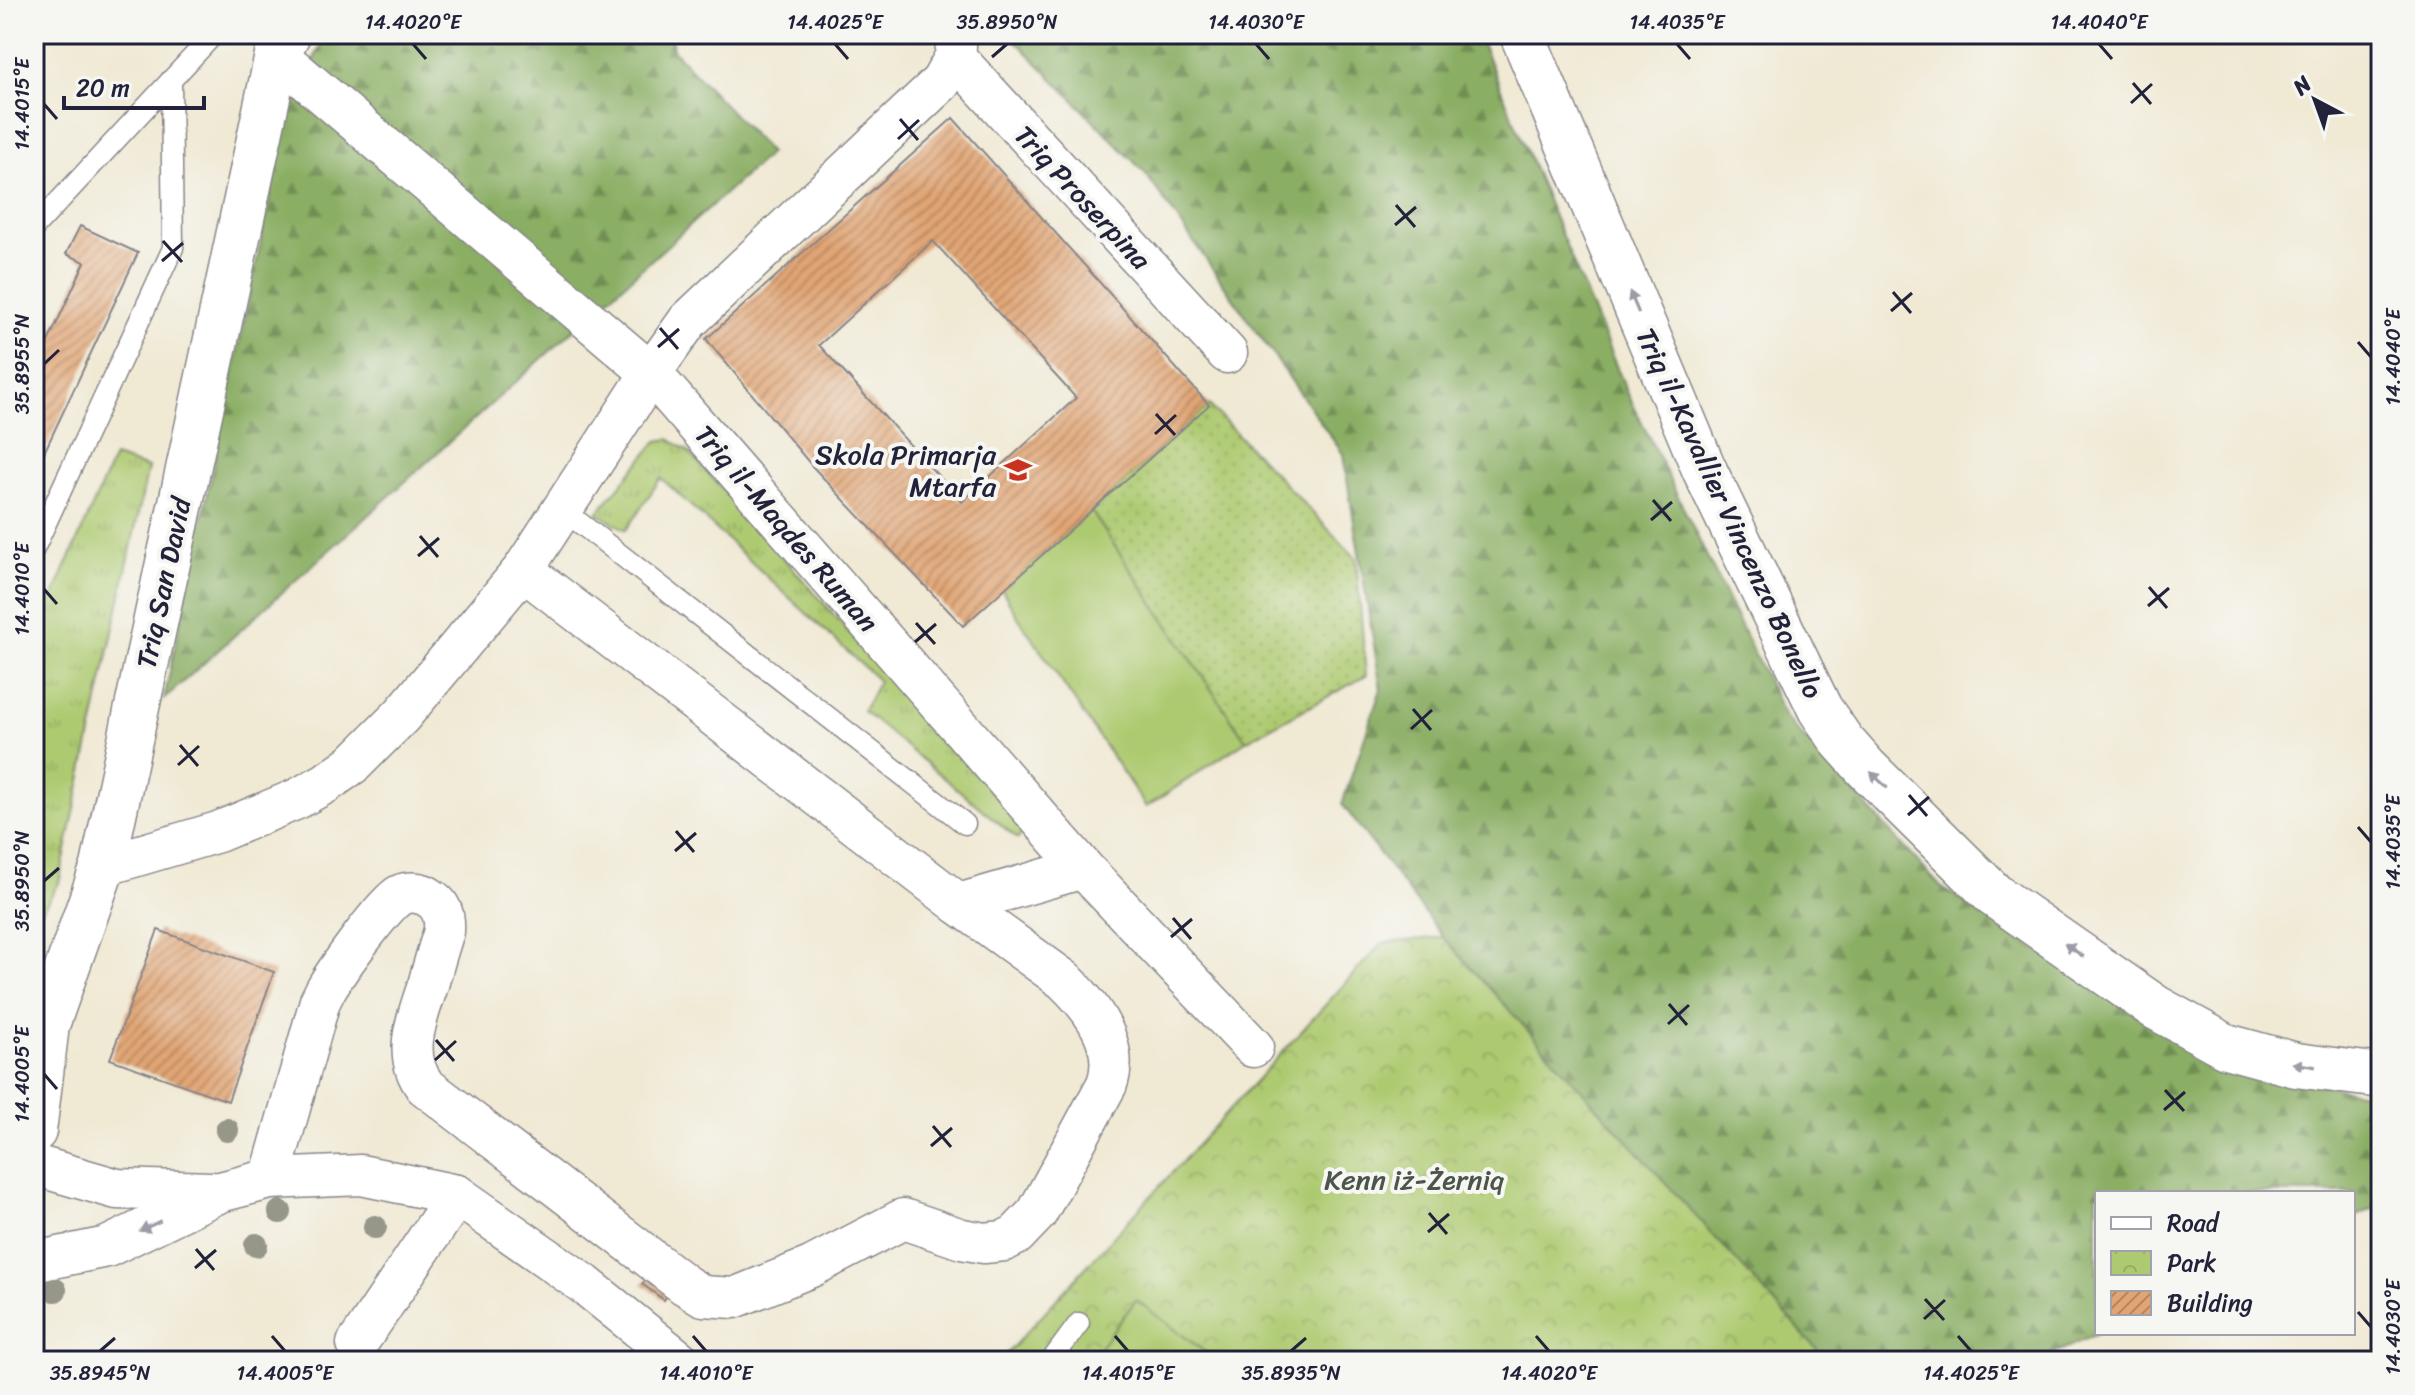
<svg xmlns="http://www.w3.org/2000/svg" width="2415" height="1395" viewBox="0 0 2415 1395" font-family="Sriracha,sans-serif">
<defs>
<pattern id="grass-tufts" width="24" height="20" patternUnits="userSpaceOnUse" patternTransform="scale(2)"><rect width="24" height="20" fill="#aeca71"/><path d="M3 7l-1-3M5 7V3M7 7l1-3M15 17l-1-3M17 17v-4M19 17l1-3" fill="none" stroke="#95ad63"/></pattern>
<pattern id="forest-firs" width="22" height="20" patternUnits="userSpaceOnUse" patternTransform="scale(2)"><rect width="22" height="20" fill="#8aae63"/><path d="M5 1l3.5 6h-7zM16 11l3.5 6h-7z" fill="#708d53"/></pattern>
<pattern id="park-crowns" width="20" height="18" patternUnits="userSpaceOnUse" patternTransform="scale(2)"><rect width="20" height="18" fill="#aeca71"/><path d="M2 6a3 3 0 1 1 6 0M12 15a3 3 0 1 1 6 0" fill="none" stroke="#95ad63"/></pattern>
<pattern id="garden-dots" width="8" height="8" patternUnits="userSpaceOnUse" patternTransform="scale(2)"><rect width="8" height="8" fill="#aeca71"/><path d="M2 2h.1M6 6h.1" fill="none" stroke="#95ad63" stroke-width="1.8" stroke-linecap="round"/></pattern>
<pattern id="building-hatch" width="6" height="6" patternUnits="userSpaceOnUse" patternTransform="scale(2)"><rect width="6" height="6" fill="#e1a574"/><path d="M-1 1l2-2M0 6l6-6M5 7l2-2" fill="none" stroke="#b68660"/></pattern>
</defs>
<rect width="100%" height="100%" fill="#f6f6f2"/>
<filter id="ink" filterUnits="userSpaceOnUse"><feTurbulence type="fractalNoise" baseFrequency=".0125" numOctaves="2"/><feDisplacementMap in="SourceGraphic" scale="16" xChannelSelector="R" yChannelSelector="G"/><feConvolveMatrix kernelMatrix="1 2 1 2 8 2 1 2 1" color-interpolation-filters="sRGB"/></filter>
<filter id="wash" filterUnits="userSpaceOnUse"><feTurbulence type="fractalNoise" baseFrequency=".006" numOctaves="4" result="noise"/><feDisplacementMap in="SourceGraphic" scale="32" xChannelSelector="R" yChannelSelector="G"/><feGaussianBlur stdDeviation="1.8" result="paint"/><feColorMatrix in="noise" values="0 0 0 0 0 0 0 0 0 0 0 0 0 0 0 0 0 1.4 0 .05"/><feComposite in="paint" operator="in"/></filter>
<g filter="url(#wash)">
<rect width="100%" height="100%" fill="#f0e9d4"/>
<g fill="url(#grass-tufts)" stroke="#687656" stroke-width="2">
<path d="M 669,439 L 688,451 L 1025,829 L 1018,839 L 863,711 L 879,681 L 661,478 L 626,530 L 597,513 L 657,441 Z"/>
<path d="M 114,457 L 148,468 L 59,883 L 34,923 L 34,640 Z"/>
</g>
<g fill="url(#forest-firs)" stroke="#56684f" stroke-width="2">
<path d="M 326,34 L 671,34 L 673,50 L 770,153 L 164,699 L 288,113 Z"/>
<path d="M 1009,34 L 1478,34 L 1627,392 L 1785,717 L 1941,887 L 2211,1064 L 2381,1096 L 2381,1205 L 2353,1218 L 2353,1193 L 2097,1193 L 2097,1333 L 2099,1333 L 2037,1361 L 1827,1361 L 1443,937 L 1342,804 L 1381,689 L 1343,454 L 1145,173 Z"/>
</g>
<path fill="url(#park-crowns)" stroke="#687656" stroke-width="2" d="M 1443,937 L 1827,1361 L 1217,1361 L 1136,1301 L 1090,1361 L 1000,1361 L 1382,943 Z"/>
<path fill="url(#garden-dots)" stroke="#687656" stroke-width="2" d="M 1209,405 L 1356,558 L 1366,676 L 1246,741 L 1091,511 Z"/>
<g fill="#aeca71" stroke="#687656" stroke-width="2">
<path d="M 1091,511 L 1246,741 L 1146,807 L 1018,617 L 1002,590 Z"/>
<path d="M 1136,1300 L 1217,1361 L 1090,1361 Z"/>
</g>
<g id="blocks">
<g fill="url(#building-hatch)" fill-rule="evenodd">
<path d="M 953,118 L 1209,405 L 963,626 L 812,466 L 706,339 ZM 933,241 L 1076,398 L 962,502 L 819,345 Z"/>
<path d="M 80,226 L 138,253 L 34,474 L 34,372 L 85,262 L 66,254 Z"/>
<path d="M 158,930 L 274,972 L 228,1101 L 110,1059 Z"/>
<path d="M 648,1278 L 668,1294 L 664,1300 L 642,1284 Z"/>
</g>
</g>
</g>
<g filter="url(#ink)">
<use href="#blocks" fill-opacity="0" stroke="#898688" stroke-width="2"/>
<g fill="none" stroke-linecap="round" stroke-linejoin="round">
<g stroke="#898688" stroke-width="23">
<g id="service">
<path d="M 34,228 L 214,34"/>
<path d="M 562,509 L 965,824"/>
<path d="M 34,549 L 173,248 L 171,80"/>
<path d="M 1051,1361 L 1079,1323"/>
</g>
</g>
<g stroke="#898688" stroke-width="43">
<g id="minor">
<path d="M 277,55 L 651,373 L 1083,868 L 1253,1047"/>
<path d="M 955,57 L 1227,353"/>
<path d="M 523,570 L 959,904 L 1083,868"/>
<path d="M 103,866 L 218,832 L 297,799 L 326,783 L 354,763 L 402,715 L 523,570 L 651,373 L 688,321 L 941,82 L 955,57 L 957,34"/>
<path d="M 34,1165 L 117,1189 L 212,1192"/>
<path d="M 270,1179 L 320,1001 L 326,989 C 337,970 384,904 400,895 C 409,891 422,892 430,898 C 442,905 445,917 444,931 C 438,949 433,967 428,985 C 417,1018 401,1055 425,1086 L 685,1285 L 703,1296 L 734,1298 L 811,1267 L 903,1219 L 962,1239 L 984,1243 L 1004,1241 L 1016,1235 L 1037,1213 L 1107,1084 C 1121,1044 1092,1007 1064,980 L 959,904"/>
<path d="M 34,1262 L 107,1247 L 220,1192 L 270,1179 L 361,1175 L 457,1195 L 584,1284 L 680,1361"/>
<path d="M 357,1344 L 457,1195"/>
</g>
</g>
<g stroke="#898688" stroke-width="47">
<g id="tertiary">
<path d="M 1522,34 L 1704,469 L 1820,709 L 1842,741 L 1866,768 L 1994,895 L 2155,1007 L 2226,1046 L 2296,1065 L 2381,1076"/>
<path d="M 34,1131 L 47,1025 L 103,866 L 277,55 L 288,34"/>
</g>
</g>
<use href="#service" stroke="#fff" stroke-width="20"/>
<use href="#minor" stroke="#fff" stroke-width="40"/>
<use href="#tertiary" stroke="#fff" stroke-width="44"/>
</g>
<g fill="#969789">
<circle cx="227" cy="1130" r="12"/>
<circle cx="280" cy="1212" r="12"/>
<circle cx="375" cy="1227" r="12"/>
<circle cx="256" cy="1245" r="12"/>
<circle cx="55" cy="1290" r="12"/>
</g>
<defs><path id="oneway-solid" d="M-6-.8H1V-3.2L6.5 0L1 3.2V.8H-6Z" transform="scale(2)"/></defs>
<g fill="#9c9ca7">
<use href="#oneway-solid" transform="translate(1634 302) rotate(-113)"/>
<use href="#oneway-solid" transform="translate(1879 780) rotate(-136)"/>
<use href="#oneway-solid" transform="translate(2074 950) rotate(-145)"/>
<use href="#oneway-solid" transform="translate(2304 1065) rotate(-171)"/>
<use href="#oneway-solid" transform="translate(150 1226) rotate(154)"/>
</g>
</g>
<path fill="none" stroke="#22223b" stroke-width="3" d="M 413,44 L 426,59M 835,44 L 848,59M 1256,44 L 1269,59M 1677,44 L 1690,59M 2099,44 L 2112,59M 992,57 L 1007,44M 2133,83 L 2151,104M 2131,103 L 2152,84M 44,104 L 57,119M 900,119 L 918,140M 898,139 L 919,120M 1396,205 L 1415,227M 1395,225 L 1416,207M 163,241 L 182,262M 162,261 L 183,243M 1893,292 L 1911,313M 1891,311 L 1912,293M 660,328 L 678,349M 2358,342 L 2371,357M 658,347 L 679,329M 44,364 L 59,350M 1156,414 L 1175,435M 1155,434 L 1176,415M 1653,500 L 1671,521M 1651,520 L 1672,502M 420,536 L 438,557M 418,556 L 439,538M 2149,587 L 2167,608M 44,589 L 57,604M 2148,606 L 2169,588M 916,623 L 935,644M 915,642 L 936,624M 1413,709 L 1431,730M 1411,729 L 1432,710M 180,745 L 198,766M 178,765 L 199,746M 1909,795 L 1927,816M 1908,815 L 1929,797M 2358,827 L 2371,842M 676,831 L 694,852M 675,851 L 696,833M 44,881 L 59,868M 1173,918 L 1191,939M 1171,937 L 1192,919M 1669,1004 L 1687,1025M 1668,1024 L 1689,1005M 436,1040 L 454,1061M 435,1060 L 456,1041M 44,1074 L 57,1089M 2165,1090 L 2184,1111M 2164,1110 L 2185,1092M 933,1126 L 951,1147M 931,1146 L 952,1128M 1429,1213 L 1447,1234M 1428,1232 L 1449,1214M 196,1249 L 214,1270M 195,1268 L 216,1250M 1925,1299 L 1944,1320M 2358,1312 L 2371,1327M 1924,1319 L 1945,1300M 272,1336 L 285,1351M 693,1336 L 706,1351M 1115,1336 L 1128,1351M 1536,1336 L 1549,1351M 1958,1336 L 1971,1351M 100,1351 L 115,1338M 1291,1351 L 1306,1338"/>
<defs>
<g id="school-bare" transform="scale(2.16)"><path d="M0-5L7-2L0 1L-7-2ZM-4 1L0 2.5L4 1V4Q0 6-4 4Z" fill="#c8321e" stroke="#f6f6f2" stroke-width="2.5" paint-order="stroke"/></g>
</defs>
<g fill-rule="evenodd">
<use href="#school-bare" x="1018" y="470"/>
</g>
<g text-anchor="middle" stroke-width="8" stroke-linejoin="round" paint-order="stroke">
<g font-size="28" fill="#22223b" stroke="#f6f6f2">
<text transform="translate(1083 197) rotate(47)" y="10">Triq Proserpina</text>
<text transform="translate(1730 513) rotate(65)" y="10">Triq il-Kavallier Vincenzo Bonello</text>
<text transform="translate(787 528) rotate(49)" y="10">Triq il-Maqdes Ruman</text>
<text transform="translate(163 583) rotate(-78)" y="10">Triq San David</text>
</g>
<g font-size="28" fill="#22223b" stroke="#f6f6f2" text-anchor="end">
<text x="996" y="464">Skola Primarja<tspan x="996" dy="32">Mtarfa</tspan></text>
</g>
<g font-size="28" fill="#4c544b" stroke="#f6f6f2">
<text x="1414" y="1189">Kenn iż-Żerniq</text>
</g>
</g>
<rect width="2415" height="1395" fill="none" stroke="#f6f6f2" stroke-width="88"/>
<rect x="2095" y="1191" width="260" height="144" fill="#f6f6f2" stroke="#a1a1a9" stroke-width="2"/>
<rect x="2111" y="1217" width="40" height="12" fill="#ffffff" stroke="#a1a1a9" stroke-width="2"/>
<text x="2167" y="1231" font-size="24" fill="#22223b">Road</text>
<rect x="2111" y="1251" width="40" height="24" fill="url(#park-crowns)" stroke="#a1a1a9" stroke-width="2"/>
<text x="2167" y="1271" font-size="24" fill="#22223b">Park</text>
<rect x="2111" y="1291" width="40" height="24" fill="url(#building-hatch)" stroke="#a1a1a9" stroke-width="2"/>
<text x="2167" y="1311" font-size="24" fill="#22223b">Building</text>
<g transform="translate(2315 100) rotate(319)" stroke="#f6f6f2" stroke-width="6" paint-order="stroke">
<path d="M0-6L14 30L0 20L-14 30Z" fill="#22223b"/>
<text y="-12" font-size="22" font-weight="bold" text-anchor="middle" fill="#22223b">N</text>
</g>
<path d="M64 96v12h140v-12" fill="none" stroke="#22223b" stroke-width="4"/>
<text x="76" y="96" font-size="24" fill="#22223b" stroke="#f6f6f2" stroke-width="6" paint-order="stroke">20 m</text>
<rect x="44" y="44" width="2327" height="1307" fill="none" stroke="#22223b" stroke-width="3"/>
<g font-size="20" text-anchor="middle" fill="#22223b">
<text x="413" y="29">14.4020°E</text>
<text x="835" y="29">14.4025°E</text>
<text x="1007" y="29">35.8950°N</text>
<text x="1256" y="29">14.4030°E</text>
<text x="1677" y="29">14.4035°E</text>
<text x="2099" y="29">14.4040°E</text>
<text transform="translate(22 104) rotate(-90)" y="7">14.4015°E</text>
<text transform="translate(2393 357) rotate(-90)" y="7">14.4040°E</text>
<text transform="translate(22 364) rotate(-90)" y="7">35.8955°N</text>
<text transform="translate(22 589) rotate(-90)" y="7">14.4010°E</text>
<text transform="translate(2393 842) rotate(-90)" y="7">14.4035°E</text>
<text transform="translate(22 881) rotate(-90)" y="7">35.8950°N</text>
<text transform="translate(22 1074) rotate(-90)" y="7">14.4005°E</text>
<text transform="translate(2393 1327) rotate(-90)" y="7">14.4030°E</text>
<text x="100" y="1380">35.8945°N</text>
<text x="285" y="1380">14.4005°E</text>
<text x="706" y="1380">14.4010°E</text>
<text x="1128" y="1380">14.4015°E</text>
<text x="1291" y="1380">35.8935°N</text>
<text x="1549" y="1380">14.4020°E</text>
<text x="1971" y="1380">14.4025°E</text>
</g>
</svg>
